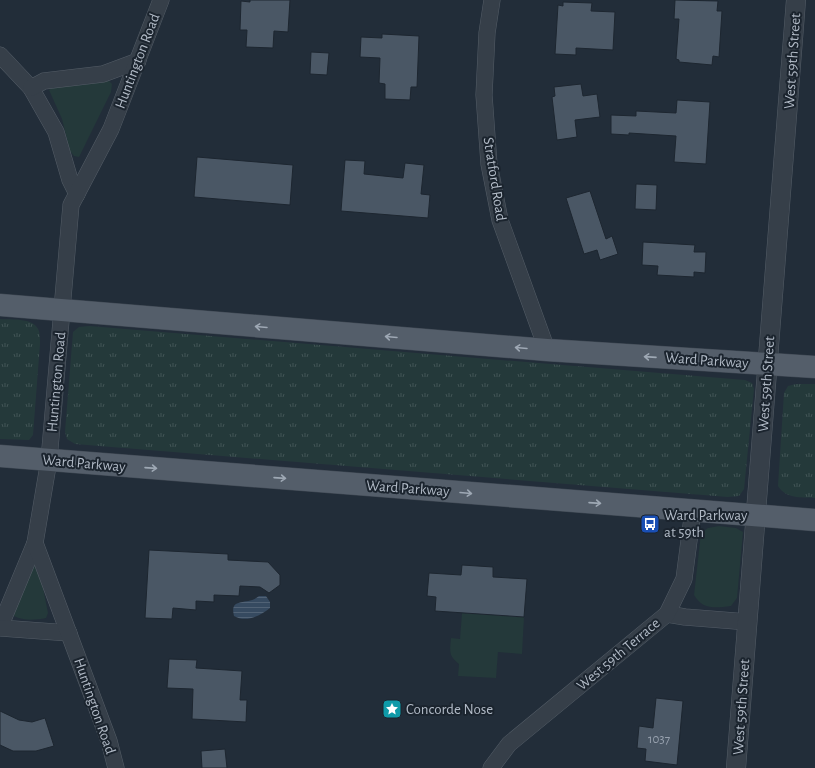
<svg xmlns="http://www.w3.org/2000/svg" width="815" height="768" viewBox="0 0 815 768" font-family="'Alegreya Sans',sans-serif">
<defs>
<pattern id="park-tufts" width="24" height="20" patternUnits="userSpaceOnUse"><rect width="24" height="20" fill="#24393a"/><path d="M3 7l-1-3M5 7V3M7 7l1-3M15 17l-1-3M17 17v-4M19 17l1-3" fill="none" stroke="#415455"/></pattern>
<pattern id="water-rules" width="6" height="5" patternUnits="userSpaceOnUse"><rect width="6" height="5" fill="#364a60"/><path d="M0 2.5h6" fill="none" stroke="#516275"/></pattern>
</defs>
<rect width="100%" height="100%" fill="#222d39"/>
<g fill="#24393a">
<path d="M 108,80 L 112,84 L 111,92 L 82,151 L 79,157 L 74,156 L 70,151 L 62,119 L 49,90 L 53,86 L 82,85 Z"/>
<path d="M 719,526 L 736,528 L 743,532 L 737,598 L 731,606 C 715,608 703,610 694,595 L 701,533 L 708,528 Z"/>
<path d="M 35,566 L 39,568 L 48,613 L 46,618 C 36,620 23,621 14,616 L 14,610 L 31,569 Z"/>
<path d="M 462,613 L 524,617 L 522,654 L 498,652 L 496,678 L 458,676 L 459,664 C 448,655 450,651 451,638 L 460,639 Z"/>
</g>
<g fill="url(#park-tufts)">
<path d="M 0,319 C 12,320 34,317 39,331 C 40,335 40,340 40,344 L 33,435 L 29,440 L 0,439 Z"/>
<path d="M 89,326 L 745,380 L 752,383 L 754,389 L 744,489 L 739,496 L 728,497 L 75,444 L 67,439 L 65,432 L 73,332 L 79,327 Z"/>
<path d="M 796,384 L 815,384 L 815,498 C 801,497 786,499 778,486 L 784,393 L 788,386 Z"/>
</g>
<path fill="url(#water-rules)" d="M 259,596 L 266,596 L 270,602 L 270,608 C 260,616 246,623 234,616 C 229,596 248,606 259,596 Z"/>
<g fill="#4a5765" stroke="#1d2630">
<path d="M 250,0 L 290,0 L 288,32 L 274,31 L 273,48 L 246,47 L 247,30 L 240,30 L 241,1 L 250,2 Z"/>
<path d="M 675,0 L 718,1 L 717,11 L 722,11 L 719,57 L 713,56 L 712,65 L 679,62 L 679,60 L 676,59 L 679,19 L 674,19 Z"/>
<path d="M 563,2 L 592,3 L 591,11 L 615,12 L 613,50 L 576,48 L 576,55 L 555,54 L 558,5 L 563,6 Z"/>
<path d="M 382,34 L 419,36 L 417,87 L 411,87 L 410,100 L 385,99 L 385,84 L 379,83 L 380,58 L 360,57 L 361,37 L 382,38 Z"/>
<path d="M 311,52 L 329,53 L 327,75 L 310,74 Z"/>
<path d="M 581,84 L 583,96 L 597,94 L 600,117 L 575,120 L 577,137 L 557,140 L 552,97 L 555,96 L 554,87 Z"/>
<path d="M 677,100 L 710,102 L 706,164 L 674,162 L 676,136 L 629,133 L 629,135 L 611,134 L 611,115 L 636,116 L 636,111 L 676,113 Z"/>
<path d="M 197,157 L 293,165 L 290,205 L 194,197 Z"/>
<path d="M 345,160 L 365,161 L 364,174 L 403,178 L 405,163 L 424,165 L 421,194 L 430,195 L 428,218 L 341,211 Z"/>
<path d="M 636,184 L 657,185 L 656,210 L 635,209 Z"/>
<path d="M 590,191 L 606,239 L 612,236 L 618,254 L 600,260 L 597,250 L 584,254 L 566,198 Z"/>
<path d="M 643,242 L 695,245 L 694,252 L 706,252 L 705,273 L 694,272 L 694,277 L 657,275 L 658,266 L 642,265 Z"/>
<path d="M 149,550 L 228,554 L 228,560 L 268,562 L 280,575 L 280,585 L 269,593 L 260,587 L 240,586 L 239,596 L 214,595 L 214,602 L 196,601 L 196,610 L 173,608 L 172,619 L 145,618 Z"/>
<path d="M 462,565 L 493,567 L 493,577 L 527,579 L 524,617 L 435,611 L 436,597 L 427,596 L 429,573 L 461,575 Z"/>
<path d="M 169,659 L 197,660 L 196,668 L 242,671 L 240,700 L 247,700 L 246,722 L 192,719 L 193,689 L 167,688 Z"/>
<path d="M 656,698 L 683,701 L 677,765 L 645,761 L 646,749 L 637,748 L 639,726 L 653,728 Z"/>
<path d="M 0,711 L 19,720 L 32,722 L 45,718 L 54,746 L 36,751 L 13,751 L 0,745 Z"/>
<path d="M 225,749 L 227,768 L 202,768 L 201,751 Z"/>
</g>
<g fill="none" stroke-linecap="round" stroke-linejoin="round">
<g stroke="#545d67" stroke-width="17">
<g id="minor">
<path d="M 492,0 L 487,33 L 484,95 L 489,164 L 500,220 L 547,350"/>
<path d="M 0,55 L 31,88 L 56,132 L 70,180 L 77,194"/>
<path d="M 31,88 L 44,81 L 103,74 L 138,61"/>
<path d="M 667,614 L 685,617 L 748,622"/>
<path d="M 0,627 L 35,543"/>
<path d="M 0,628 L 69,633"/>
<path d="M 116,768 L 109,741 L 35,543 L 49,460 L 71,205 L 111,129 L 161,0"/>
<path d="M 491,768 L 509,744 L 667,614 L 684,579 L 693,510"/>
</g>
</g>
<g stroke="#545d67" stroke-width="20">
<path id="tertiary" d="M 736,768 L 796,0"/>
</g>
<g stroke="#3f4853" stroke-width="23">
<g id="primary">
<path d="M 0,305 L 547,350 L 815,367"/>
<path d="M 0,456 L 815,520"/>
</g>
</g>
<use href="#minor" stroke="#363f49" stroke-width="16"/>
<use href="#tertiary" stroke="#363f49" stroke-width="19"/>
<use href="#primary" stroke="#545e6a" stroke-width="22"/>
</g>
<defs><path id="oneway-shaft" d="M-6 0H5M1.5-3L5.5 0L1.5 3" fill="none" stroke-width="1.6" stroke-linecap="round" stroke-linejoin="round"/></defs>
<g stroke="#9ea8b4">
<use href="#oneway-shaft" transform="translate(261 327) rotate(-175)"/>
<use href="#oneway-shaft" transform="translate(391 337) rotate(-175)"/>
<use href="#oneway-shaft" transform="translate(521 348) rotate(-175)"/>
<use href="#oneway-shaft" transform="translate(650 357) rotate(-176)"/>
<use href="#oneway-shaft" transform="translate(151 468) rotate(4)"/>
<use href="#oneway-shaft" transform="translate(280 478) rotate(4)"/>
<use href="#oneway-shaft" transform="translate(466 493) rotate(5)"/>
<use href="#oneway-shaft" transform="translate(595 503) rotate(4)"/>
</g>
<defs>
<g id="bus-square" transform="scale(1)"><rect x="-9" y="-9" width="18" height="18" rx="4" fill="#1a4fb4" stroke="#1b242e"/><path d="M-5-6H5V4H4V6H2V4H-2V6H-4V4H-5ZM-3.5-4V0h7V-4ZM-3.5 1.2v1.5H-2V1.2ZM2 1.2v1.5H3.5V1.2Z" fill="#fff"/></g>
<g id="sight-square" transform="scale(1)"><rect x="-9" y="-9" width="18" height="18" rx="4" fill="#0f9aa8" stroke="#1b242e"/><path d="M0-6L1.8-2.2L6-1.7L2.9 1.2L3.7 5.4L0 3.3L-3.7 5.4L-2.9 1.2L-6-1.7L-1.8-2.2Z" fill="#fff"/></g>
</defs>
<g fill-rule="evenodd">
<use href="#bus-square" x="650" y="524"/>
<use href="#sight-square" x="392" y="709"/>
</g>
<g text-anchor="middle" stroke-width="4" stroke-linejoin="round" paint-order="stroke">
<g font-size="13" fill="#97a1ae">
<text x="659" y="743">1037</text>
</g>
<g font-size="15" fill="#b1bac6" stroke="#1b242e">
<text transform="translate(137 61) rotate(-69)" y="5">Huntington Road</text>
<text transform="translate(792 61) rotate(-86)" y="5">West 59th Street</text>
<text transform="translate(495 179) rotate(81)" y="5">Stratford Road</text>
<text transform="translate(707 360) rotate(4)" y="5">Ward Parkway</text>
<text transform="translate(56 382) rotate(-85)" y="5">Huntington Road</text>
<text transform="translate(766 384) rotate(-86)" y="5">West 59th Street</text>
<text transform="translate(84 463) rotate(5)" y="5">Ward Parkway</text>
<text transform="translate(408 488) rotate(4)" y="5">Ward Parkway</text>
<text transform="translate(618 654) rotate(-40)" y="5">West 59th Terrace</text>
<text transform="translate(95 706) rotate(71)" y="5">Huntington Road</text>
<text transform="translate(741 707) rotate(-86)" y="5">West 59th Street</text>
</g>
<g font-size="15" fill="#b1bac6" stroke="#1b242e" text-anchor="start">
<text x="664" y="520">Ward Parkway<tspan x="664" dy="17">at 59th</tspan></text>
<text x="406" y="714">Concorde Nose</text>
</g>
</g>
</svg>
